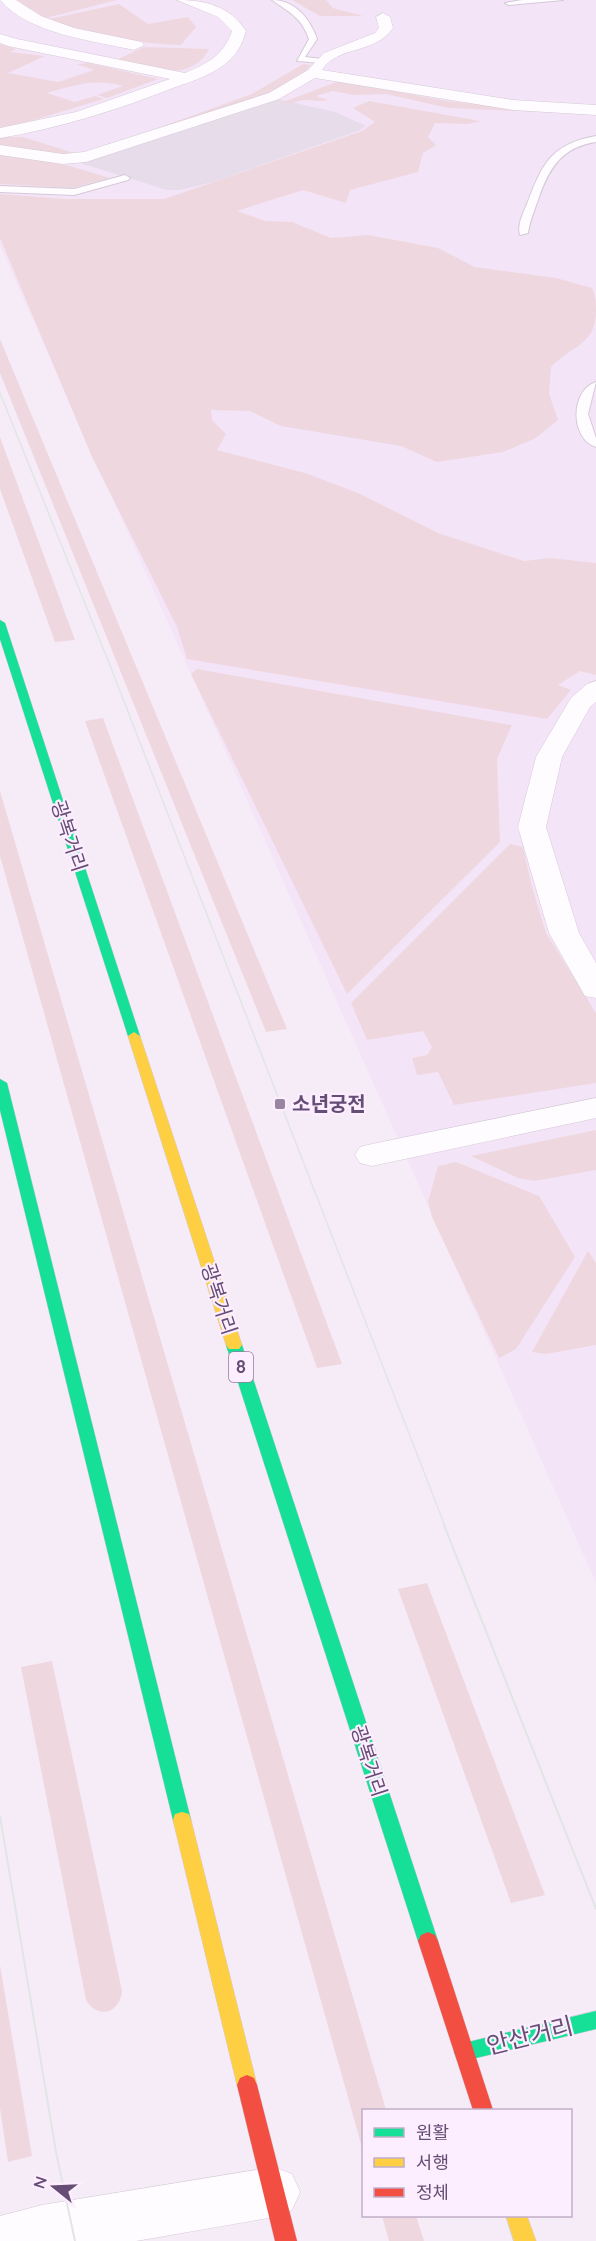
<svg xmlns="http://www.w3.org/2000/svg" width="596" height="2241" viewBox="0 0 596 2241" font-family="Quicksand,'Noto Sans KR',sans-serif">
<rect width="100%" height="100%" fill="#f6ecf7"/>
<path fill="#f4e4f8" d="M 0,0 L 596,0 L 596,1583 L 0,246 Z"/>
<path fill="#e7ddea" d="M 278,99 L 335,112 L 366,126 L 358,131 L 213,182 L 180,190 L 167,190 L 80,163 Z"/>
<g fill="#efd7df">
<path d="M 16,0 L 117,0 L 46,18 Z"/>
<path d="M 292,0 L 326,0 L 333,8 L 363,16 L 320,16 Z"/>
<path d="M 119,4 L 148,24 L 188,17 L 196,27 L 181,45 C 136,44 91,35 49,19 Z"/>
<path d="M 0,44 L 16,49 L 10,52 L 45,56 L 8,73 L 58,82 L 94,70 L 76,64 L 89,63 L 158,79 L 107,98 L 97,95 L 123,86 C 96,78 74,85 47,93 L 75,102 L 95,96 L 104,99 L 0,130 Z"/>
<path d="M 144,47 L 209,49 C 190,85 146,68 114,61 Z"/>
<path d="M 303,64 L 311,65 C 285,98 176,123 133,137 L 252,94 Z"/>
<path d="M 339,81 L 447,101 L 541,112 L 449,108 L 386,94 L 354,95 L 333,91 L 316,96 L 328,100 C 319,102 315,100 307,100 C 297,100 292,105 281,103 Z"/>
<path d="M 369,101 L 480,121 L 468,124 L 435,123 L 428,137 L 436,145 L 423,153 L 418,172 L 350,190 L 346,203 L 303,190 L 237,211 L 265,221 L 292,222 L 331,238 L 368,235 L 438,248 L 475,267 L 556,278 L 592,288 C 596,296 596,302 596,311 C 596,345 571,346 551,367 L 549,394 L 558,420 L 536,438 L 503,452 L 437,462 L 401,446 L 281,426 L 250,411 L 211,410 L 212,420 L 226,434 L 217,450 L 305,473 L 358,493 L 438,533 L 524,561 L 550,558 L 596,563 L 596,675 L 580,671 L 558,685 L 571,690 L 547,719 L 187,659 L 177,627 L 92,457 L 0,238 L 0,194 L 65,199 L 164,199 L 362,131 L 375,122 L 353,108 Z"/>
<path d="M 0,137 L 23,137 L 74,153 L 64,155 L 0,146 Z"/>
<path d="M 0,153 L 70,166 L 110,178 L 72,188 L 0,184 Z"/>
<path d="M 0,339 L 287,1029 L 266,1032 L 0,373 Z"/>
<path d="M 0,437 L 75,640 L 55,642 L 0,489 Z"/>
<path d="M 197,669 L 512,725 L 497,759 L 500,842 L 347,994 L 191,674 Z"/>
<path d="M 103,718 L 342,1364 L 317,1368 L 85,721 Z"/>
<path d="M 0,791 L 386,2110 L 364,2110 L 363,2151 L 0,856 Z"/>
<path d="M 510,844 L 523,847 L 532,887 L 546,933 L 596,1013 L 596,1083 L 454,1105 L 438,1072 L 417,1075 L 412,1058 L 427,1055 L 432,1047 L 423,1031 L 367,1040 L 351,1003 Z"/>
<path d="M 596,1130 L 596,1170 L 534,1181 L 518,1178 L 471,1156 Z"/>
<path d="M 456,1162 L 539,1196 L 575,1257 L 516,1349 L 499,1358 L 432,1217 L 428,1202 L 438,1166 Z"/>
<path d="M 588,1251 L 596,1263 L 596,1345 L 546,1354 L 532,1352 Z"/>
<path d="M 427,1583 L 545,1895 L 511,1903 L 398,1589 Z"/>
<path d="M 52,1661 L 122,1991 C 120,2013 98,2020 86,2000 L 21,1667 Z"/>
<path d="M 0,1965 L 32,2156 L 8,2162 L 0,2108 Z"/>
<path d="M 382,2216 L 416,2216 L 424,2241 L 389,2241 Z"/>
</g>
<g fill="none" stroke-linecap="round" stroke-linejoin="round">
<g stroke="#d4cad7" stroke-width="2">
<g id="lane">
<path d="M 272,0 C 295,0 310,19 317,39 L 305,57 L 322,59 L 322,63 L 297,61 L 309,39 C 302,18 289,12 272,0 Z"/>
<path d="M 522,0 L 563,0 L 509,5 L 505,3 Z"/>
<path d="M 596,136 L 596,142 C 563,147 550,166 539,197 C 535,209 530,220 528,233 L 520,235 C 517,225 523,213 527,204 C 542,164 551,144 596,136 Z"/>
<path d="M 125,175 L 130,178 L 128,180 L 74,195 L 0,192 L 0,186 L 74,189 Z"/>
<path d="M 596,382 L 588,414 L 596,438 L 596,447 C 570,439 570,390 596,382 Z"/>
</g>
</g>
<g stroke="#d4cad7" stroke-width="1">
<g id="street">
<path d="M 0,0 L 16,0 L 41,16 L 74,28 L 142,42 L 144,45 L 134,50 C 95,41 28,34 0,0 Z"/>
<path d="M 177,0 C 205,0 230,6 246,31 C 243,41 239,51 231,59 C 215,74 193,81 173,88 C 117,110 60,128 0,138 L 0,128 L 76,112 L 170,79 L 8,46 L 0,43 L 0,34 L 17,39 L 185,73 C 207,64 224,55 232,31 L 218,17 Z"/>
<path d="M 383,13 L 390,17 L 393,28 C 374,55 338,45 322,70 L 513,100 L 596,105 L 596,115 L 513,110 L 315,78 L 279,99 L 86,162 L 63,164 L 0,155 L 0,145 L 63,154 L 84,152 L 269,93 L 308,70 L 324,53 L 375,33 L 379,28 L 376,17 Z"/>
<path d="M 596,681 L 596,702 L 590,707 L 562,757 L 546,827 L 579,933 L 596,963 L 596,998 L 585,996 L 549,933 L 518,827 L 536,757 L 571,698 L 587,684 Z"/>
<path d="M 596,1098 L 596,1118 L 372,1166 L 360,1163 L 355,1155 L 360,1147 L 372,1144 Z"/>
<path d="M 274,2167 L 292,2174 L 300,2192 L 292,2210 L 274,2217 L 136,2241 L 0,2241 L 0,2216 L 4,2215 L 42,2205 Z"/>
</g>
</g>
<g stroke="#d4cad8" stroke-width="1">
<g id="fast">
<path d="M 0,620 L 5,623 L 140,1036 L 139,1039 L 134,1040 L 128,1036 L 0,639 Z"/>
<path d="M 0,1079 L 7,1083 L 191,1820 L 189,1826 L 182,1828 L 175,1826 L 173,1820 L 0,1110 Z"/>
<path d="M 234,1340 L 239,1341 L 242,1345 L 438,1941 L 435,1947 L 428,1950 L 421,1947 L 418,1941 L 226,1345 L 229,1341 Z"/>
<path d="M 596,2011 L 596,2029 L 464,2061 L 457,2059 L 454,2052 L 457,2045 L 464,2043 Z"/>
</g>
</g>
<g stroke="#d4cad8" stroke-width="1">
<g id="slow">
<path d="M 134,1032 L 140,1036 L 242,1345 L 239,1349 L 229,1349 L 226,1345 L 128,1036 Z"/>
<path d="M 182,1812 L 189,1814 L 191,1820 L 257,2085 L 254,2092 L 247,2095 L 240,2092 L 237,2085 L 173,1820 L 175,1814 Z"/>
<path d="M 506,2216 L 527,2216 L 536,2241 L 514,2241 Z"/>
</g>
</g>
<g stroke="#d4cad8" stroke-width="1">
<g id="jam">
<path d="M 428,1932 L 435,1935 L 438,1941 L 493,2110 L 473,2110 L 418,1941 L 421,1935 Z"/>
<path d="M 247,2075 L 254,2078 L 257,2085 L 297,2241 L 275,2241 L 237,2085 L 240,2078 Z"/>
</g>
</g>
<use href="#lane" fill="#fefcfe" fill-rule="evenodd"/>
<use href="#street" fill="#fefcfe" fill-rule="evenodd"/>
<use href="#fast" fill="#16e098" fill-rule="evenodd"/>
<use href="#slow" fill="#ffcf43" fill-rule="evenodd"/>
<use href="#jam" fill="#f24e42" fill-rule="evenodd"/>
<path stroke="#e2e5e6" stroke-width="1.5" d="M 0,393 L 111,668 L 445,1526"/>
<g stroke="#e2e5e6" stroke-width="2">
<path d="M 444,1525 L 596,1909"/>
<path d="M 0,1816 L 56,2152 L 75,2241"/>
</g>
</g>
<rect fill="#9885a2" stroke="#fceefe" stroke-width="2" x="274" y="1098" width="12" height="12" rx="3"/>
<g text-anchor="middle" stroke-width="4.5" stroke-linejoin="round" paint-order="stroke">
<rect fill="#fceefe" stroke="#937d9e" stroke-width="1.5" x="229" y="1352" width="24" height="30" rx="4.5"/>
<g font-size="18" font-weight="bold" fill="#664d75">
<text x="241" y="1373">8</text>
</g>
<g font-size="20" fill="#664d75" stroke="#fceefe">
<text transform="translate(69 836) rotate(72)" y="7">광복거리</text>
<text transform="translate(219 1299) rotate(72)" y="7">광복거리</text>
<text transform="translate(369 1761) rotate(72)" y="7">광복거리</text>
</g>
<g font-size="20" font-weight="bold" fill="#664d75" stroke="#fceefe" text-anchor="start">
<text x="292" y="1111">소년궁전</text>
</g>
<g font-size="24" fill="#664d75" stroke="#fceefe">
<text transform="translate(530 2036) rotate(-14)" y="8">안산거리</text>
</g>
</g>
<rect x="362" y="2109" width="210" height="108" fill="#fceefe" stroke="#c0aec7" stroke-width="1.5"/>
<rect x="374" y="2128" width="30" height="9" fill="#16e098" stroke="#c0aec7" stroke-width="1.5"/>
<text x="416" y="2139" font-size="18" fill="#664d75">원활</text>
<rect x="374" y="2158" width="30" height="9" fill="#ffcf43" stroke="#c0aec7" stroke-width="1.5"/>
<text x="416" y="2169" font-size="18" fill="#664d75">서행</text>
<rect x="374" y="2188" width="30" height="9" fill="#f24e42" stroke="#c0aec7" stroke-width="1.5"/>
<text x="416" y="2199" font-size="18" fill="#664d75">정체</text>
<g transform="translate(54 2187) rotate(288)" stroke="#fceefe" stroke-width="4.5" paint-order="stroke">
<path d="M0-4.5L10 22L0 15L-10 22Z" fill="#664d75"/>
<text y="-9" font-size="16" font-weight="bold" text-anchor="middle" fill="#664d75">N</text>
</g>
</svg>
